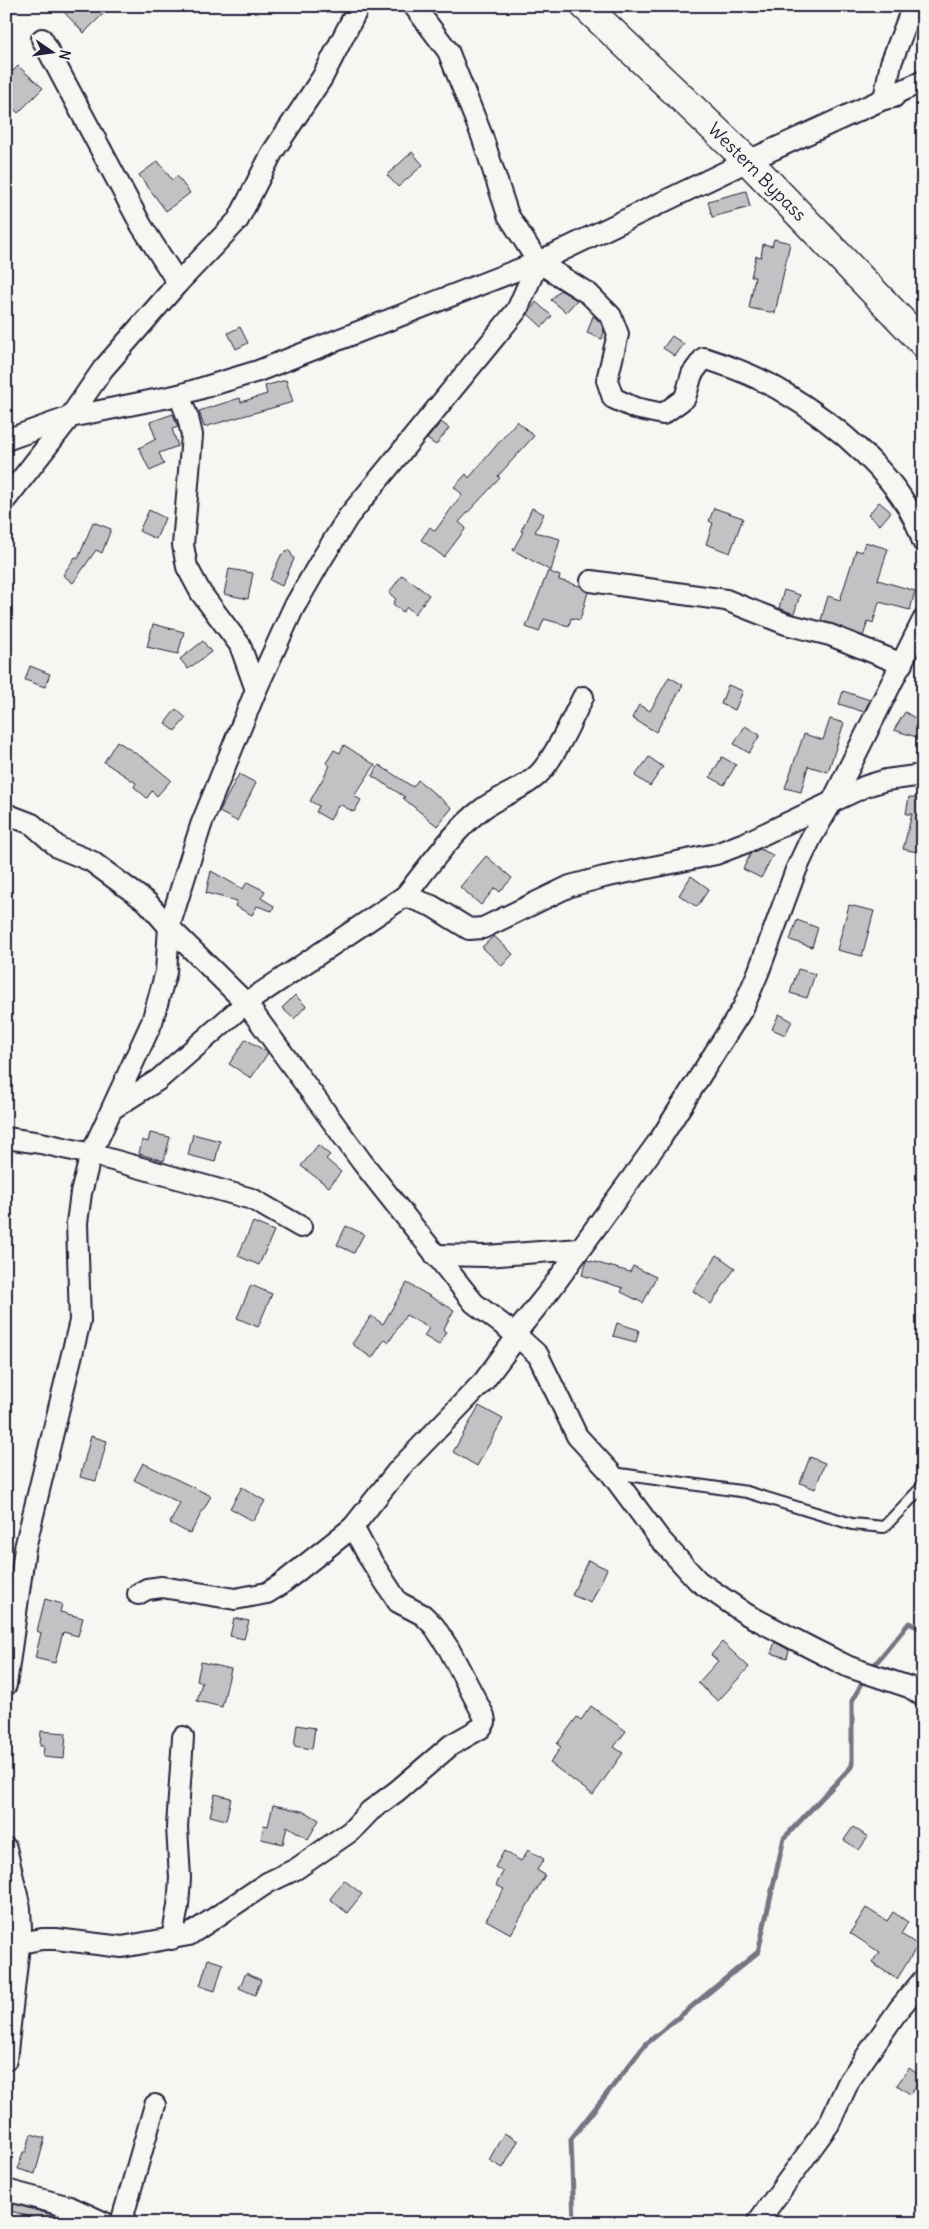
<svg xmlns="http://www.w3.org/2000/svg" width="929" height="2229" viewBox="0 0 929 2229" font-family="Delius,sans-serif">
<rect width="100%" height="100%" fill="#f6f6f2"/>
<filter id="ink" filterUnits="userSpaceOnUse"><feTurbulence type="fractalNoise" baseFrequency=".02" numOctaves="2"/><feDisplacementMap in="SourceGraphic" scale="10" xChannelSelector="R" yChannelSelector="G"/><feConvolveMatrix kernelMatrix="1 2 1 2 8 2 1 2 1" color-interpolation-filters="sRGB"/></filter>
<g filter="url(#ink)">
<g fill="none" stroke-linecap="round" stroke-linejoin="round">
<g stroke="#757583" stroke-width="5">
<path d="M 871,1669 L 909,1623 L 923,1630"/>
<path d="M 574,2223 L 571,2139 L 646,2044 L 758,1952 L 784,1838 L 852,1766 L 852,1701 L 865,1678"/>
</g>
</g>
<g fill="#c2c2c4" stroke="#22223b">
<path d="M 58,6 L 111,6 L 84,33 Z"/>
<path d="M 6,63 L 13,71 L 18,66 L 43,88 L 18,113 L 6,101 Z"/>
<path d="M 412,152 L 423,165 L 398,187 L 387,175 Z"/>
<path d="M 158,161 L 172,180 L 177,176 L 190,193 L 166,211 L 139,175 Z"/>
<path d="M 746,191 L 750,207 L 712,217 L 708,201 Z"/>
<path d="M 774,239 L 790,243 L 775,313 L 749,308 L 755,277 L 751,277 L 756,256 L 761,257 L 763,244 L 772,246 Z"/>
<path d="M 560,290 L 577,300 L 566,312 L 551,300 Z"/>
<path d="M 536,302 L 552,316 L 542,327 L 528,314 Z"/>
<path d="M 593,316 L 601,323 L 604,332 L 602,339 L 587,333 Z"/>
<path d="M 240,327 L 248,343 L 236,349 L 228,333 Z"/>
<path d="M 672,336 L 684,344 L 675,356 L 663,348 Z"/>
<path d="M 286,380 L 293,402 L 204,427 L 199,411 L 240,398 L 241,402 L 267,394 L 265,386 Z"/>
<path d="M 173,414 L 178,427 L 172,429 L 178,446 L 159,453 L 164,464 L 150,471 L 139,448 L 156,439 L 150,422 Z"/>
<path d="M 517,421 L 534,436 L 498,476 L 500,478 L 459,522 L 466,528 L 444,557 L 421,540 L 430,527 L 435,531 L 462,494 L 454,487 L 466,474 L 469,478 Z"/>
<path d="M 441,422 L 449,428 L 436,445 L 427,439 Z"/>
<path d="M 879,502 L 891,512 L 880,525 L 868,515 Z"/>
<path d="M 532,508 L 544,514 L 535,532 L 560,539 L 551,571 L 513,550 L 523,532 L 521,531 Z"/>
<path d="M 714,508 L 743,518 L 730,553 L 706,544 L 713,523 L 709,521 Z"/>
<path d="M 149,510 L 165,518 L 156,539 L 139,531 Z"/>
<path d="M 93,522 L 111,529 L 102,553 L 96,550 L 73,583 L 63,575 L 75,557 L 78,559 Z"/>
<path d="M 865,542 L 888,549 L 878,580 L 915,591 L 910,610 L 879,602 L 873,623 L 868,621 L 863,636 L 821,620 L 828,596 L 840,600 L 856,550 L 862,552 Z"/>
<path d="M 289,550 L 294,559 L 282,586 L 270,580 L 281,555 Z"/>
<path d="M 229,569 L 253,573 L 248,599 L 224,594 Z"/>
<path d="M 548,571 L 560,576 L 559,580 L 580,586 L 588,592 L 580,620 L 571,618 L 569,626 L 544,619 L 539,632 L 526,627 Z"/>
<path d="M 402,575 L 429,595 L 415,614 L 407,607 L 403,612 L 393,604 L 396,599 L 389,593 Z"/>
<path d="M 784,590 L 800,595 L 794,614 L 779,608 Z"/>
<path d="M 153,624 L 184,632 L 178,654 L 147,647 Z"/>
<path d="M 203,641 L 211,652 L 188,669 L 180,659 Z"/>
<path d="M 30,666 L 50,674 L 45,687 L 25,680 Z"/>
<path d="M 669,677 L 683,685 L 656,732 L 632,718 L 639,705 L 650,711 Z"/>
<path d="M 728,685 L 743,691 L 735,710 L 721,704 Z"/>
<path d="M 843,691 L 870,700 L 864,712 L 839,704 Z"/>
<path d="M 176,709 L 186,718 L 175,731 L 165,723 Z"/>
<path d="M 905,712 L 923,723 L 923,739 L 894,730 Z"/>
<path d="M 830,719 L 844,723 L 828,772 L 808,766 L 801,792 L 785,788 L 804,734 L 823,740 Z"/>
<path d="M 745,726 L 760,735 L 749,753 L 734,744 Z"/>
<path d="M 117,741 L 149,762 L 171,780 L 157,796 L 152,791 L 147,798 L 134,787 L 136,783 L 104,762 Z"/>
<path d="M 344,745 L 375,765 L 354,796 L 361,800 L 354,812 L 339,804 L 330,820 L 316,812 L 319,806 L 310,801 L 330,766 L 326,763 L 334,750 L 340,753 Z"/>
<path d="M 649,757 L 663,767 L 650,786 L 635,776 Z"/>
<path d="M 722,757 L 736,765 L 724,785 L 710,777 Z"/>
<path d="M 379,765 L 413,787 L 418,780 L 452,808 L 437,826 L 403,798 L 405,797 L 372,776 Z"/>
<path d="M 239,774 L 256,783 L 237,821 L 219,812 Z"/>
<path d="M 918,792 L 923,792 L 923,842 L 919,841 L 917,852 L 903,849 L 912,814 L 906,814 L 909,797 L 916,798 Z"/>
<path d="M 760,849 L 773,855 L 761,878 L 743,869 L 751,853 Z"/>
<path d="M 486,856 L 512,878 L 500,892 L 495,888 L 481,905 L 460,887 Z"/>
<path d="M 211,871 L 243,889 L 247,882 L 265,891 L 261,898 L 274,906 L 272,911 L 257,906 L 252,915 L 235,906 L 237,901 L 206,893 Z"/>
<path d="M 691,876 L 709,889 L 697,907 L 679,895 Z"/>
<path d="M 849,905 L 874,911 L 862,956 L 837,950 Z"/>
<path d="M 797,920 L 818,928 L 812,947 L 790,940 Z"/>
<path d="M 494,936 L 513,954 L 502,966 L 482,947 Z"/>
<path d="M 798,969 L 815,974 L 807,998 L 790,993 Z"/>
<path d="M 295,995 L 306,1006 L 294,1019 L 282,1008 Z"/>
<path d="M 779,1014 L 792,1021 L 785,1035 L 772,1029 Z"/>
<path d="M 246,1039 L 268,1053 L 251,1078 L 229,1064 Z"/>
<path d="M 150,1133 L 170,1137 L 164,1161 L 139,1154 L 142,1140 L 148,1142 Z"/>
<path d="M 193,1134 L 220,1141 L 215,1162 L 188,1155 Z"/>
<path d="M 318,1145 L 330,1155 L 326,1159 L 341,1172 L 329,1187 L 301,1166 Z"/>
<path d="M 253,1222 L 274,1231 L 259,1265 L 238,1256 Z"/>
<path d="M 346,1226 L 364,1234 L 354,1253 L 337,1245 Z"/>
<path d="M 717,1255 L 735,1268 L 711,1304 L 693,1291 Z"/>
<path d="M 587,1260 L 630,1272 L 633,1266 L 656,1277 L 643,1303 L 621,1292 L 623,1288 L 582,1275 Z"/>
<path d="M 407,1283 L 454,1310 L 443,1330 L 446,1332 L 439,1345 L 424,1336 L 429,1328 L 406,1315 L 389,1342 L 385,1339 L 372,1358 L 352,1344 L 371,1316 L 383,1324 Z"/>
<path d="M 251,1285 L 272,1294 L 258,1327 L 237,1318 Z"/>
<path d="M 617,1323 L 639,1330 L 636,1342 L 613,1336 Z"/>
<path d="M 479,1406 L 503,1419 L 477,1466 L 453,1452 Z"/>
<path d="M 91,1436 L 107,1441 L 96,1481 L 80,1477 Z"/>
<path d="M 810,1457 L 825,1463 L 815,1489 L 800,1483 Z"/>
<path d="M 143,1463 L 211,1496 L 190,1534 L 170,1523 L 180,1503 L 134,1480 Z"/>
<path d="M 242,1487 L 265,1501 L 253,1521 L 230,1508 Z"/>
<path d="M 588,1560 L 607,1569 L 591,1603 L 572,1595 Z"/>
<path d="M 45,1599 L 62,1604 L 60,1612 L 83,1618 L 78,1636 L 63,1632 L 55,1663 L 35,1658 L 41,1633 L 37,1631 Z"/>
<path d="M 234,1618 L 249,1621 L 244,1639 L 230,1636 Z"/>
<path d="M 722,1642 L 749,1667 L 718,1701 L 698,1683 L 718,1661 L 711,1655 Z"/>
<path d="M 775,1642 L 789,1650 L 787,1658 L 771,1653 Z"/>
<path d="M 201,1662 L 231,1669 L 222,1707 L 197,1701 L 202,1682 L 197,1680 Z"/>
<path d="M 591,1706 L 626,1731 L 614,1747 L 623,1753 L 593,1795 L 550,1763 L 561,1747 L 557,1744 L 577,1717 L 581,1720 Z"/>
<path d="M 297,1725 L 315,1728 L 312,1749 L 294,1746 Z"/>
<path d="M 41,1731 L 66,1733 L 64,1759 L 43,1757 L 44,1746 L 40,1746 Z"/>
<path d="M 215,1794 L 231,1798 L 226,1820 L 210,1816 Z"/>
<path d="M 273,1805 L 306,1812 L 319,1820 L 308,1839 L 287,1826 L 283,1844 L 261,1839 L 264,1825 L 268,1826 Z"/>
<path d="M 853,1827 L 868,1837 L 859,1850 L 844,1840 Z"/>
<path d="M 528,1850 L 544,1859 L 537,1870 L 545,1875 L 511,1934 L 486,1920 L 504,1889 L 496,1885 L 503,1872 L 495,1867 L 504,1851 L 521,1861 Z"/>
<path d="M 344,1880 L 362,1894 L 347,1913 L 330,1899 Z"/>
<path d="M 866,1908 L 887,1921 L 893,1912 L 908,1922 L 901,1934 L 918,1945 L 897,1979 L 872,1963 L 879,1952 L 850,1933 Z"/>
<path d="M 208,1959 L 223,1964 L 215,1991 L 200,1986 Z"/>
<path d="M 246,1973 L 261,1980 L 255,1995 L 239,1988 Z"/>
<path d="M 909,2068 L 922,2077 L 910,2094 L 897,2085 Z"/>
<path d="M 504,2133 L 518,2141 L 503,2168 L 489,2160 Z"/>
<path d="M 31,2134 L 45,2138 L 35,2174 L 18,2169 L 23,2152 L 26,2152 Z"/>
<path d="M 13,2204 L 57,2216 L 55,2223 L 49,2223 L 11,2211 Z"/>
</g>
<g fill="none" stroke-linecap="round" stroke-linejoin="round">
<g stroke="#22223b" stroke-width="14">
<path id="service" d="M 613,1473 L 747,1492 L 852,1524 L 884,1527 L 923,1486"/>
</g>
<g stroke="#22223b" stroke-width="24">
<g id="minor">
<path d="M 414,6 L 448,51 L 482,136 L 508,215 L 538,262 L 589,294 L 611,316 L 618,334 L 607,380 L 613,398 L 635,408 L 663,414 L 685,398 L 692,374 L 704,358 C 729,366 756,376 778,389 C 833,421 905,479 923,542"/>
<path d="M 42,39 L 141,225 L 178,283"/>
<path d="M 894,97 L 884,99 L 891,63 L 913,6"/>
<path d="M 179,395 L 188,418 L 192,435 L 183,545 L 187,567 L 201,593 L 240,645 L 256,690"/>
<path d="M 6,440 L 70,417 L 179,395 L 258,371 L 538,262 L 748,161 L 923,81"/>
<path d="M 6,499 L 70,417 L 103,369 L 178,283 L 238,220 L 272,153 L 322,78 L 359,6"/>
<path d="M 591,581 L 726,600 L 786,624 L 830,635 L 902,664"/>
<path d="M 6,814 L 32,824 L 59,848 L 91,861 L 148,903 L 169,927 L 246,1003 L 362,1162 L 474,1303 L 515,1334 L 538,1355 L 577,1436 L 610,1472 L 659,1538 L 698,1581 L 746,1614 L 813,1649 L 849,1667 L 909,1687 L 923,1696"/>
<path d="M 405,896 C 426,870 455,829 481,810 C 500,795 529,788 544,768 C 560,747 571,721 583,697"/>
<path d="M 112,1109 L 158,1080 L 246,1003 L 405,896 L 432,906 L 469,929 L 483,928 L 570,886 L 604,877 L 716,854 L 747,842 L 866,786 L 886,780 L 923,775"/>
<path d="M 6,1138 L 41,1143 L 91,1154 L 252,1199 L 301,1227"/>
<path d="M 435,1255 L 486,1256 L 580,1249"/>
<path d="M 138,1594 L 147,1589 L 162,1587 L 235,1599 L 267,1593 L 280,1585 L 353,1527 L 399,1469 L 484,1381 L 514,1341 L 515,1334 L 551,1289 L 661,1138 L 743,1008 L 758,973 L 796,870 L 811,838 L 833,800 L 923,620"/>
<path d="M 6,1685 L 25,1548 L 80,1321 L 77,1223 L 81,1193 L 91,1154 L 152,1022 L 166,972 L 169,927 L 201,825 L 256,690 L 293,609 L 320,562 L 348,517 L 517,310 L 538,262"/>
<path d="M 6,1848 L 20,1908 L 21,1928 L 6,2060"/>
<path d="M 172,1939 L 178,1906 L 180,1878 L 177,1827 L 183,1737"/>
<path d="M 20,1943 L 42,1939 L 56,1939 L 122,1947 L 189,1935 L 267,1883 L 296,1869 L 351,1831 L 370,1811 L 397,1791 L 451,1745 L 481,1728 L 485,1722 L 484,1716 L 449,1649 L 434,1626 L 423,1615 L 398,1602 L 370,1559 L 353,1527"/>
<path d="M 6,2190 L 70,2207 L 105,2223"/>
<path d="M 121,2223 L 155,2105"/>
<path d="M 757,2223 L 829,2124 L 849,2081 L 899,2009 L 923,1980"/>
</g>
</g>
<g stroke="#22223b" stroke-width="31">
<path id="primary" d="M 585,6 L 748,161 L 923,343"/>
</g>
<use href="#service" stroke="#f6f6f2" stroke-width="10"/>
<use href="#minor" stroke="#f6f6f2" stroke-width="20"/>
<use href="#primary" stroke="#f6f6f2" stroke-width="28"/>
</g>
</g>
<g text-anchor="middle" stroke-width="4" stroke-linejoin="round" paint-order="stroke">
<g font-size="18" fill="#22223b" stroke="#f6f6f2">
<text transform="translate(757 172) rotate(45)" y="6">Western Bypass</text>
</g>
</g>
<rect width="929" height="2229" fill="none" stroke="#f6f6f2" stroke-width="25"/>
<rect x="12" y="12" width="904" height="2204" fill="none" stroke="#22223b" stroke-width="2" filter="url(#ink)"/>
<g transform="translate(52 52) rotate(103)" stroke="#f6f6f2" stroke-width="4" paint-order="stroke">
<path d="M0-4L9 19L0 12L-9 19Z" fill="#22223b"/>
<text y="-8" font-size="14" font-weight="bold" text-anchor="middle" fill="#22223b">N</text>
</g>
</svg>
